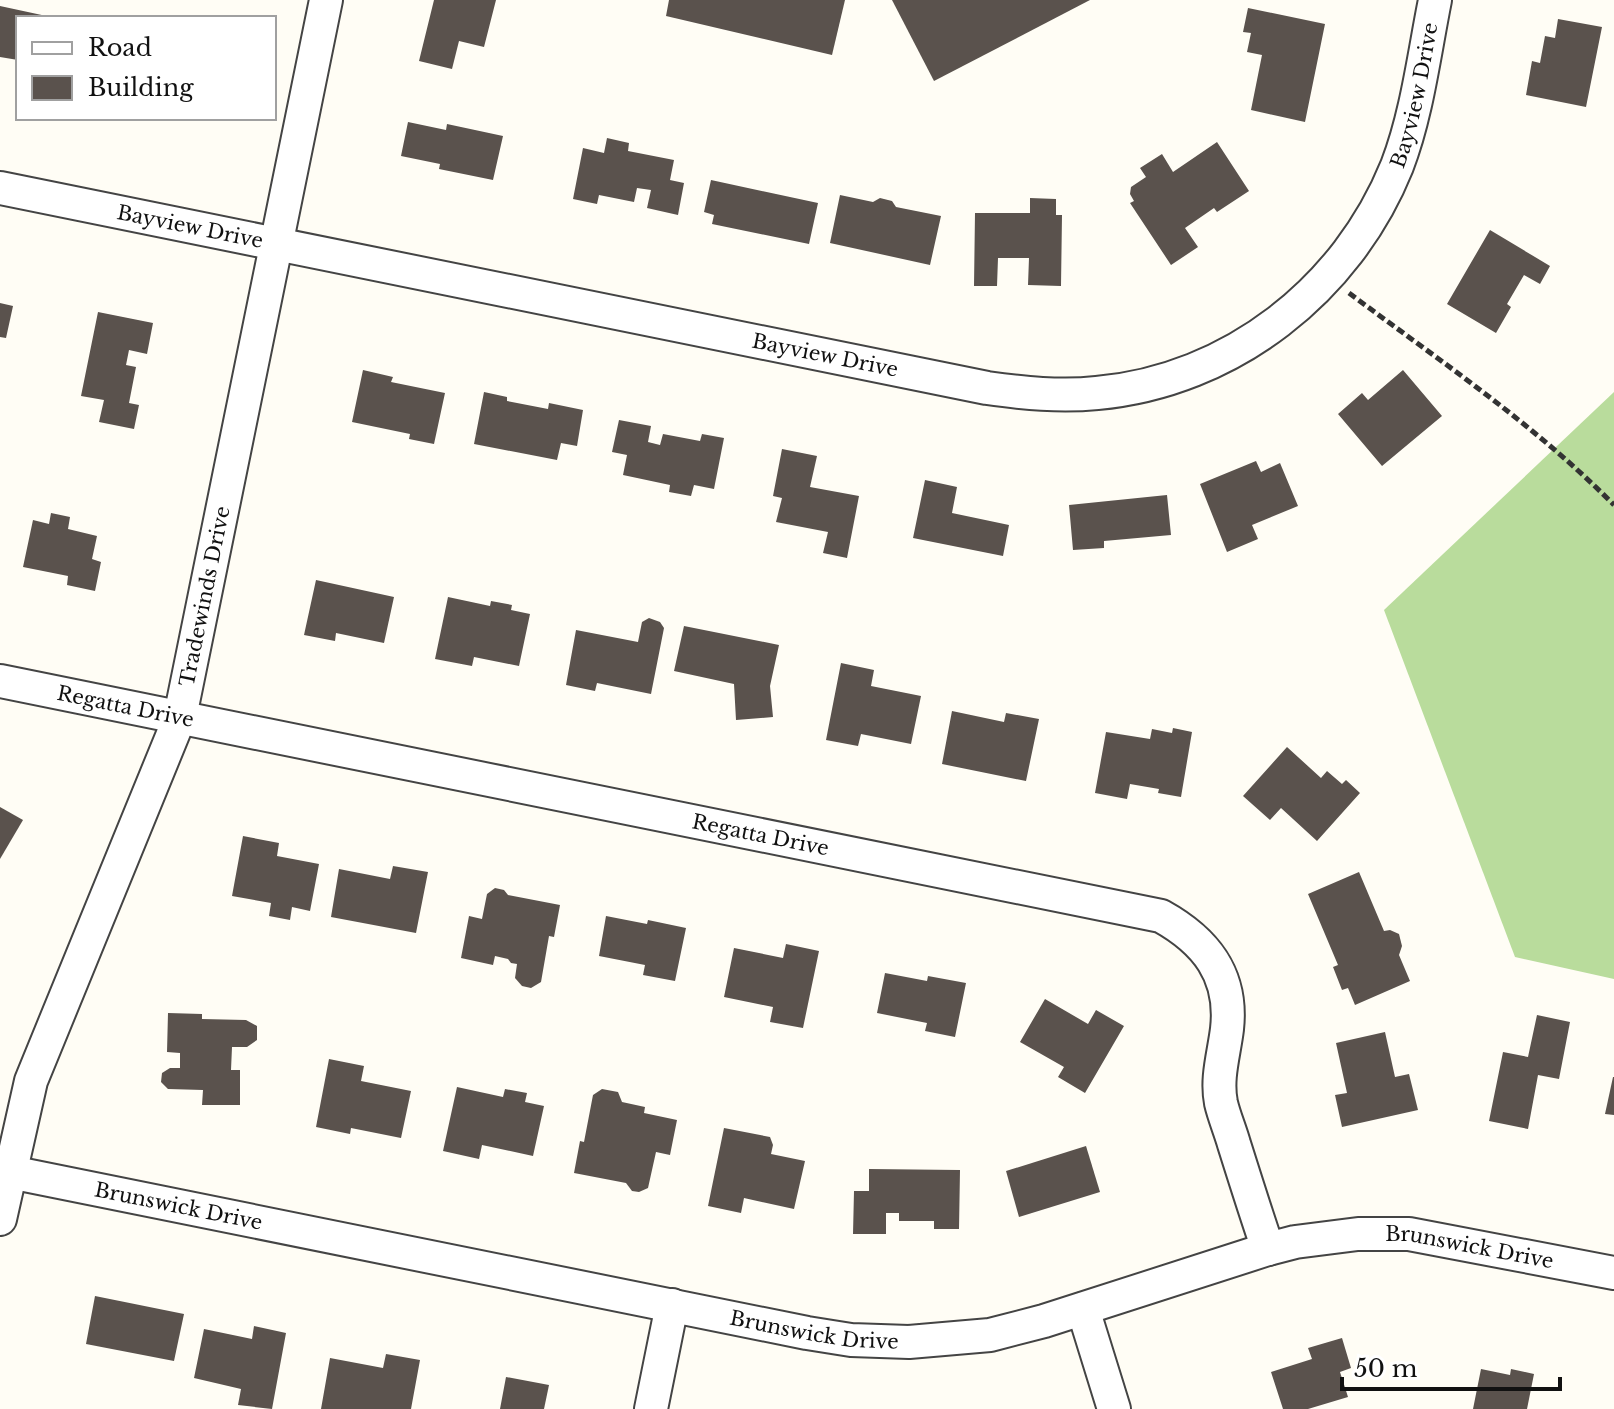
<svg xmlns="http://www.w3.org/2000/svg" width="1614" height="1409" viewBox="0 0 1614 1409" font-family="'Libre Baskerville',serif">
<rect width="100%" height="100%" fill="#fffdf5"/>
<path fill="#b9dc9c" d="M 1614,392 L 1614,979 L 1515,957 L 1384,610 Z"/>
<g fill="#5a524d">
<path d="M 434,0 L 496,0 L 484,47 L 459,41 L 452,69 L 419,61 Z"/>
<path d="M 669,0 L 845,0 L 832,55 L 666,16 Z"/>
<path d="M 892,0 L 1090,0 L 934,81 Z"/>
<path d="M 0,6 L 51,17 L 18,18 L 18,60 L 0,57 Z"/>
<path d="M 1248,8 L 1325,24 L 1305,122 L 1251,110 L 1262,55 L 1247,52 L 1251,33 L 1243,32 Z"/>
<path d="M 1558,19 L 1602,27 L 1586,107 L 1526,95 L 1532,61 L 1540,63 L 1545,36 L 1555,38 Z"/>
<path d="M 408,122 L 446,130 L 447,124 L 503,136 L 493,180 L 439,169 L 440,164 L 401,156 Z"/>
<path d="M 607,138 L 629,143 L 628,151 L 674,160 L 670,180 L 684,183 L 678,215 L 647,208 L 651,190 L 637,188 L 634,202 L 599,195 L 597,204 L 573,199 L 583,148 L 604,153 Z"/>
<path d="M 1217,142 L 1249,191 L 1217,212 L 1214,208 L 1185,228 L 1198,247 L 1171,265 L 1130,203 L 1134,201 L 1130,194 L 1131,187 L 1146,177 L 1140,168 L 1162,154 L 1173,172 Z"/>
<path d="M 711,180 L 818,203 L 809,244 L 712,224 L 714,215 L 704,212 Z"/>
<path d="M 840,195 L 873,202 L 880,198 L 892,201 L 896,207 L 941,216 L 930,265 L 830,243 Z"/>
<path d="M 1030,198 L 1056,199 L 1056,215 L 1062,215 L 1061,286 L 1028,285 L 1029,258 L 998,258 L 997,286 L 974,286 L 975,213 L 1030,213 Z"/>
<path d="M 1490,230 L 1550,266 L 1540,284 L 1524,275 L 1507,304 L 1511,307 L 1496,333 L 1447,304 Z"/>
<path d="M 0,303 L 13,306 L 6,338 L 0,337 Z"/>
<path d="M 98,312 L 153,323 L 147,354 L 129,350 L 126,365 L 136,367 L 129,403 L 139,405 L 134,429 L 99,422 L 104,400 L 81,396 Z"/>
<path d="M 363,370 L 393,377 L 391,382 L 445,393 L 434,444 L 409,439 L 410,434 L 352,422 Z"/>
<path d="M 1403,370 L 1442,416 L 1382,466 L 1338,414 L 1362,393 L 1368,400 Z"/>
<path d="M 484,392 L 507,397 L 507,401 L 548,409 L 549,403 L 583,410 L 577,446 L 561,443 L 557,460 L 474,444 Z"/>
<path d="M 619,420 L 651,426 L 648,442 L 660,445 L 663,434 L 700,441 L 702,434 L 724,438 L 714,489 L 694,485 L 691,496 L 669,492 L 670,485 L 623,475 L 627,455 L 612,452 Z"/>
<path d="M 782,449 L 817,456 L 810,487 L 859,496 L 847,558 L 823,553 L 828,532 L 776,522 L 782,498 L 773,496 Z"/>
<path d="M 1256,461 L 1261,472 L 1280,463 L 1298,506 L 1252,525 L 1258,539 L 1227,552 L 1200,484 Z"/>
<path d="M 925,480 L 957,487 L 952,513 L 1009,525 L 1003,556 L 913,538 Z"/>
<path d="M 1167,495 L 1171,535 L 1104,541 L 1104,548 L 1073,550 L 1069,505 Z"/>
<path d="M 51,513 L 70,517 L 68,529 L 97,536 L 92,559 L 101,562 L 95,591 L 67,585 L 68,576 L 23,567 L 33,520 L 49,524 Z"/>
<path d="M 316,580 L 394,597 L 384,643 L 336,633 L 335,641 L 304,635 Z"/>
<path d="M 448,597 L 490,606 L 491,601 L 512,605 L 511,610 L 530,614 L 519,666 L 474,657 L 472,666 L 435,659 Z"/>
<path d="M 649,618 L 660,622 L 664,628 L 651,694 L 597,683 L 595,691 L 566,685 L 576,630 L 638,642 L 642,622 Z"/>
<path d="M 684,626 L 779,645 L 770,686 L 773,717 L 736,720 L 734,684 L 674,671 Z"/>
<path d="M 841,663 L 874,670 L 871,686 L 921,696 L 911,744 L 861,734 L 858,746 L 826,740 Z"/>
<path d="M 952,711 L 1004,722 L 1006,713 L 1039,719 L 1026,781 L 942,764 Z"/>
<path d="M 1173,728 L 1192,732 L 1181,797 L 1158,793 L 1159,789 L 1130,784 L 1127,799 L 1095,793 L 1106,732 L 1150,739 L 1152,729 L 1172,733 Z"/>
<path d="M 1287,747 L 1321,778 L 1327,771 L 1342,784 L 1346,780 L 1360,793 L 1317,841 L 1281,808 L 1270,820 L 1243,796 Z"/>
<path d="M 0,807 L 23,820 L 0,859 Z"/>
<path d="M 243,836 L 279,843 L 277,856 L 319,864 L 310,911 L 292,907 L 290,920 L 269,916 L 271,903 L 232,896 Z"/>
<path d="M 393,866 L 428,872 L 416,933 L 331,917 L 339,869 L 390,879 Z"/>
<path d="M 1359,872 L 1384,931 L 1390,930 L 1399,934 L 1402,946 L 1399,955 L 1410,981 L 1355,1005 L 1348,988 L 1342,990 L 1333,967 L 1338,965 L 1308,894 Z"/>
<path d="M 495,888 L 504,890 L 508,895 L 560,905 L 554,937 L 549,936 L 541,982 L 531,988 L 522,986 L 515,978 L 517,964 L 511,963 L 508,959 L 495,956 L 493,965 L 461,958 L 469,916 L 482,919 L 487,894 Z"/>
<path d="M 606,916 L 647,924 L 648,920 L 686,928 L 675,981 L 643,975 L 645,965 L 599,956 Z"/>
<path d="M 786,944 L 819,951 L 803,1028 L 770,1022 L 773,1007 L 724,997 L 734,948 L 783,958 Z"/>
<path d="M 885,973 L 927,981 L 928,976 L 966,983 L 955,1037 L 925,1031 L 927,1023 L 877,1013 Z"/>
<path d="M 1045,999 L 1088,1024 L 1096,1010 L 1124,1026 L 1085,1093 L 1058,1077 L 1064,1067 L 1020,1042 Z"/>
<path d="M 168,1013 L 202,1014 L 202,1019 L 246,1020 L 257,1026 L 257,1040 L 247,1047 L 232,1047 L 231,1070 L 240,1070 L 240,1105 L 202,1105 L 203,1090 L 168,1089 L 161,1082 L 162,1073 L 170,1068 L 180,1068 L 180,1053 L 167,1052 Z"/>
<path d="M 1537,1015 L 1570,1022 L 1559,1079 L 1538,1075 L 1528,1129 L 1489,1121 L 1503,1052 L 1528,1057 Z"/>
<path d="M 1385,1032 L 1395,1077 L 1409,1074 L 1418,1110 L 1342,1127 L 1335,1095 L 1347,1093 L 1336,1043 Z"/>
<path d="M 329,1059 L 364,1066 L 361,1081 L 411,1091 L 401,1138 L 351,1128 L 350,1134 L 316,1127 Z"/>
<path d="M 1613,1077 L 1614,1077 L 1614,1115 L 1605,1114 Z"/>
<path d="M 457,1087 L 503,1097 L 505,1089 L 527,1093 L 525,1102 L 544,1106 L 533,1156 L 482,1145 L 479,1159 L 443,1151 Z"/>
<path d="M 602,1089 L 618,1092 L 622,1102 L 645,1107 L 644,1113 L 677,1120 L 670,1155 L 656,1152 L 648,1188 L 639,1192 L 632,1191 L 626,1183 L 574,1173 L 580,1141 L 584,1142 L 593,1095 Z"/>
<path d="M 724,1128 L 770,1137 L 773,1145 L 771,1154 L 805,1161 L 794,1209 L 744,1198 L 741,1213 L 708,1206 Z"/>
<path d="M 1086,1146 L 1100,1192 L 1019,1217 L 1006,1171 Z"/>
<path d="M 869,1169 L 960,1170 L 959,1229 L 934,1229 L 934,1221 L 899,1221 L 899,1213 L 886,1213 L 886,1234 L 853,1234 L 854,1191 L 869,1191 Z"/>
<path d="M 95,1296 L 184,1314 L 174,1361 L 86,1344 Z"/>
<path d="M 254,1326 L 286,1333 L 272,1409 L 238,1405 L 241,1389 L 194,1378 L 204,1329 L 252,1339 Z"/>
<path d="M 1342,1338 L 1351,1368 L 1340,1372 L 1348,1397 L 1308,1409 L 1283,1409 L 1271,1372 L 1312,1359 L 1308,1348 Z"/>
<path d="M 386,1354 L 420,1360 L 411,1409 L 321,1409 L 330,1358 L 383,1368 Z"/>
<path d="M 1481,1369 L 1510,1375 L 1511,1369 L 1534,1374 L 1527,1409 L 1473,1409 Z"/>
<path d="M 506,1377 L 549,1385 L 544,1409 L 500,1409 Z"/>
</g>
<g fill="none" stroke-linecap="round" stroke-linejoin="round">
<g stroke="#444" stroke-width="36">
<g id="minor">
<path id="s1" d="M 0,188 L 987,388 C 1024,393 1060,397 1097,393 C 1231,381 1347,290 1397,166 C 1417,114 1424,55 1435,0"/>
<path id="s2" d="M 0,681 L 1161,916 C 1206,941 1233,975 1227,1029 C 1224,1054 1216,1078 1221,1103 C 1224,1116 1230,1130 1234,1144 C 1245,1179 1256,1214 1268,1249"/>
<path id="s3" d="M 10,1172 L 807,1333 L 851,1340 L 909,1342 L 990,1335 L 1044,1321 L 1268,1249 L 1295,1242 L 1358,1234 L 1409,1234 L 1614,1273"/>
<path id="s4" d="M 0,1219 L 31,1081 L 180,717 L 326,0"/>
<path d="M 1083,1309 L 1114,1409"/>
<path d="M 651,1409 L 672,1305"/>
</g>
</g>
<path stroke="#333" stroke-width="5" stroke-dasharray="8 4" stroke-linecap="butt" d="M 1349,293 C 1440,361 1534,424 1614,505"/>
<use href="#minor" stroke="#fff" stroke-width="32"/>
</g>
<g text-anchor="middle" stroke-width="8" stroke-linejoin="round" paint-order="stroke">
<g font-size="20" fill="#111" stroke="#fff">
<text dy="7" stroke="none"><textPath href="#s1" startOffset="1586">Bayview Drive</textPath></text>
<text dy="7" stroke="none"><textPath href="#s1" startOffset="194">Bayview Drive</textPath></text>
<text dy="7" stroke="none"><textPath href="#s1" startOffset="842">Bayview Drive</textPath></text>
<text dy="7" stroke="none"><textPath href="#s4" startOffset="658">Tradewinds Drive</textPath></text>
<text dy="7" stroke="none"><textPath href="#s2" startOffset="128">Regatta Drive</textPath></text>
<text dy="7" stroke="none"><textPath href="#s2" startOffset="776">Regatta Drive</textPath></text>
<text dy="7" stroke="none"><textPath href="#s3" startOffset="172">Brunswick Drive</textPath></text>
<text dy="7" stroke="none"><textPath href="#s3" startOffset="1492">Brunswick Drive</textPath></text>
<text dy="7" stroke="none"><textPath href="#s3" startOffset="820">Brunswick Drive</textPath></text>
</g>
</g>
<rect x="16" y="16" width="260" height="104" fill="#ffffff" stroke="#a0a0a0" stroke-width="2"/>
<rect x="32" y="42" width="40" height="12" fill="#ffffff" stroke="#a0a0a0" stroke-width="2"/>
<text x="88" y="56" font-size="24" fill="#111111">Road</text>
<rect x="32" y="76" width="40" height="24" fill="#5a524d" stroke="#a0a0a0" stroke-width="2"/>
<text x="88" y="96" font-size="24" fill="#111111">Building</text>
<path d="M1342 1377v12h218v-12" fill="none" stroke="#111111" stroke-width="4"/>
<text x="1354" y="1377" font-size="24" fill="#111111" stroke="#ffffff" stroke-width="6" paint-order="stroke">50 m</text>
</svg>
